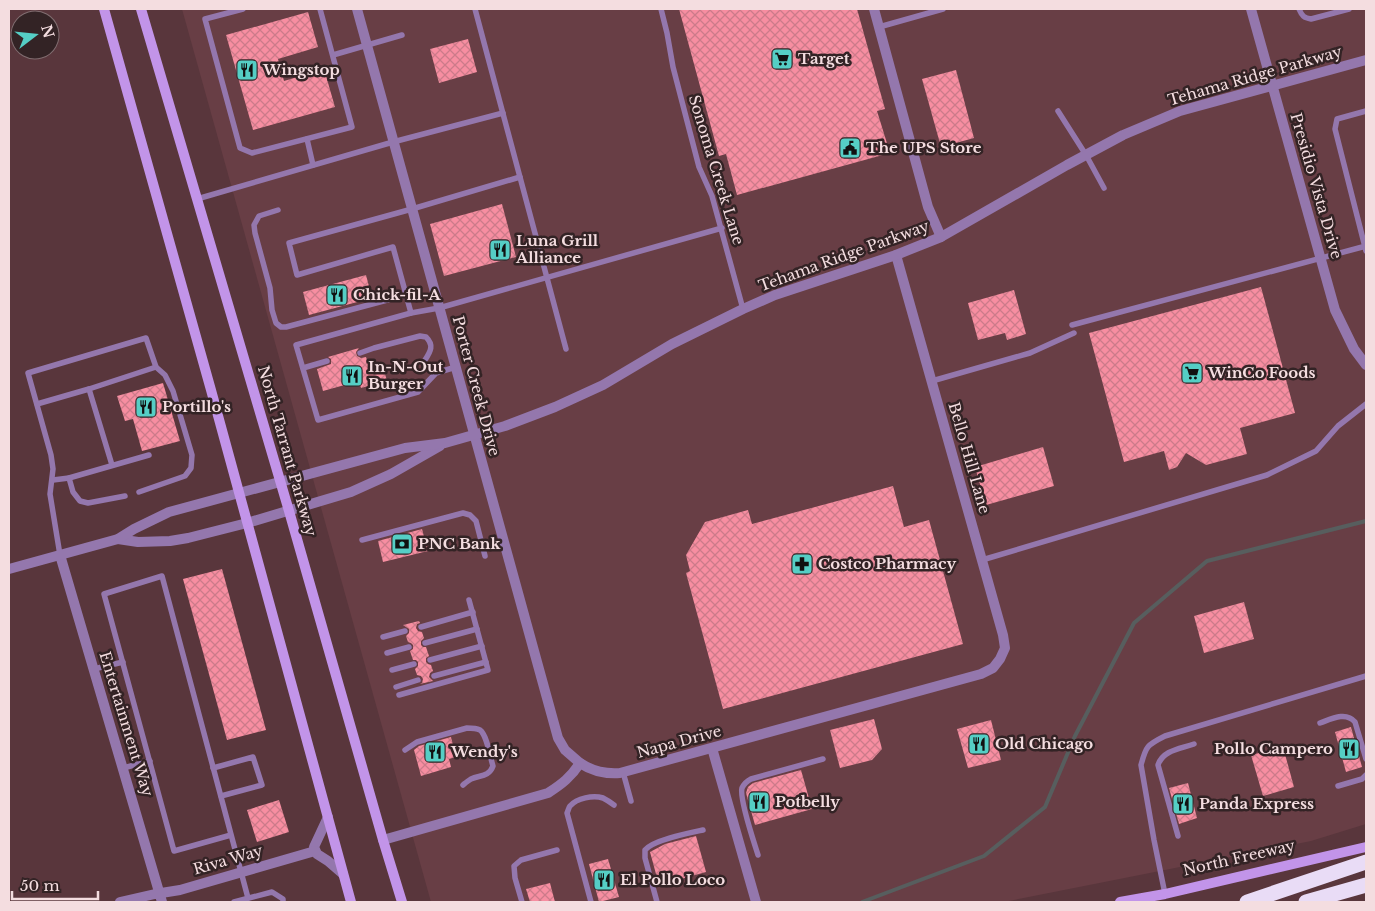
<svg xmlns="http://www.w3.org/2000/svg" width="1375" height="911" viewBox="0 0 1375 911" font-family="'Libre Baskerville',serif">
<defs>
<pattern id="building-cross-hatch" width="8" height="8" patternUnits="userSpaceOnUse" patternTransform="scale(1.25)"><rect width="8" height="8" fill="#f78ea1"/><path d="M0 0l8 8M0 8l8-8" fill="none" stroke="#cc7b8a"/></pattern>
</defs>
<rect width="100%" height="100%" fill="#59363c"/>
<path fill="#683e45" d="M 182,9 L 1366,9 L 1366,824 L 1311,841 L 1004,902 L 431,902 Z"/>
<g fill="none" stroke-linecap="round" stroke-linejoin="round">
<path stroke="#575e5e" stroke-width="4" d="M 862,902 L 984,856 L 1045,807 L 1075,736 L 1134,623 L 1207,561 L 1366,521"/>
</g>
<g fill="url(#building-cross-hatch)">
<path d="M 679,9 L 857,9 L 885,109 L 877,111 L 890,153 L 737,195 L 726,154 L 719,156 Z"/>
<path d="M 308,12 L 318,47 L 278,59 L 284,81 L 324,69 L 335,107 L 253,130 L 226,35 Z"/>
<path d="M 468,39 L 477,72 L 439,83 L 430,49 Z"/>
<path d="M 956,70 L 974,138 L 941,147 L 922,79 Z"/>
<path d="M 502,204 L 516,257 L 444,276 L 430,224 Z"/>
<path d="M 366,275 L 372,298 L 309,315 L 303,292 Z"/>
<path d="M 1261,287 L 1295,413 L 1240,428 L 1247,454 L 1206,465 L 1186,453 L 1177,467 L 1169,470 L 1164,451 L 1124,462 L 1089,333 Z"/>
<path d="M 1014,290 L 1026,334 L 1007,340 L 1005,333 L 978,340 L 968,303 Z"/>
<path d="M 359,348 L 356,352 L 357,356 L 361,358 L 366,357 L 370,370 L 383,366 L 387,381 L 361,388 L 359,381 L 323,391 L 317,369 L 331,364 L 331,359 L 328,357 Z"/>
<path d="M 163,383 L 180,441 L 142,451 L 133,419 L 125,421 L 117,396 Z"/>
<path d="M 1043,447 L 1054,486 L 986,505 L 975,467 Z"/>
<path d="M 893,486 L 904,527 L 929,520 L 963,644 L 723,709 L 686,573 L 690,571 L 686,555 L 705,522 L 748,510 L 752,524 Z"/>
<path d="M 422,529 L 428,551 L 383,562 L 378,541 Z"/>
<path d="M 222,569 L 266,730 L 227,740 L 183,579 Z"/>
<path d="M 1244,602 L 1254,639 L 1204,653 L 1194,616 Z"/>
<path d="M 419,621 L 420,623 L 417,624 L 416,628 L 418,631 L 422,632 L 424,638 L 421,641 L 421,645 L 423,647 L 426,647 L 429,656 L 426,658 L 426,662 L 428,664 L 431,665 L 433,671 L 430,673 L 429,677 L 433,681 L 420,684 L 422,683 L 423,679 L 421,676 L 417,675 L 415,669 L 418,666 L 418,662 L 416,660 L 413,660 L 410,651 L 413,649 L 413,645 L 411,643 L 408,642 L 406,636 L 409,633 L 409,629 L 403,625 Z"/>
<path d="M 874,719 L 882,749 L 872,760 L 840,768 L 830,730 Z"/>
<path d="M 991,720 L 1001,760 L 968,768 L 957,729 Z"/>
<path d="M 1351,727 L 1362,767 L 1346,772 L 1335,732 Z"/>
<path d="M 451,737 L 456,757 L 449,759 L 451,767 L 421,776 L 414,750 L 419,746 Z"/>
<path d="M 1283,747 L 1294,787 L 1263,796 L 1251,755 Z"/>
<path d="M 801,770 L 812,809 L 755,825 L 746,793 L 748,787 L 753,783 Z"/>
<path d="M 1188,783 L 1197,818 L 1179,824 L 1169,788 Z"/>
<path d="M 279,800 L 289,832 L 257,842 L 247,810 Z"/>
<path d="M 696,836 L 706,872 L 659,885 L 650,852 L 665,844 Z"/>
<path d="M 608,859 L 619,897 L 599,902 L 589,864 Z"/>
<path d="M 550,883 L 555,902 L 530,902 L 526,889 Z"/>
</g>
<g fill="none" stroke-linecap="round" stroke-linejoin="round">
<g stroke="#9477ad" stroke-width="5.5">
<path d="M 243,9 L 205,19 L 240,148 L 252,153 L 352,127 L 320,9"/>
<path d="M 475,9 L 566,349"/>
<path d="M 661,9 L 667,33 L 673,67 L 699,167 L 712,196 L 743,309"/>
<path d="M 1299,9 C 1302,16 1304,18 1311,19 L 1349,9"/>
<path d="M 879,27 L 943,9"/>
<path d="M 333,55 L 402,35"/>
<path d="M 1058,111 L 1086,155 L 1104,188"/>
<path d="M 1366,111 L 1337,119 L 1335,129 L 1366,251"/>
<path d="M 307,139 L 313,165"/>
<path d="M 197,199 L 393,142 L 503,113"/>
<path d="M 278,210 L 259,216 L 254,225 L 255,233 L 270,288 L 272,310 L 276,323 L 281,327 L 286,327 L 406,295"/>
<path d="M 411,313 L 393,247 L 297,275 L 289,243 L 412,209 L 520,177"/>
<path d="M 1072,325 L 1366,246"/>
<path d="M 360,353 L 374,348 L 420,336 L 426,337 C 434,345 431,351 425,360"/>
<path d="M 456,367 L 436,373 L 418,392 L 318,420 L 296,345 L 411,313 L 439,308 L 722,228"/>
<path d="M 303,368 L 327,361"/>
<path d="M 932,381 L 1030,353 L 1074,333"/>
<path d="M 37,404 L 89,389"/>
<path d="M 112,465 L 89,389 L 156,367"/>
<path d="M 69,478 L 73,492 L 80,501 L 88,503 L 125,496"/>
<path d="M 53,480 L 69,478 L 149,455"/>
<path d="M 362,540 L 463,513 L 470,515 L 476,521 L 485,556"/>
<path d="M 60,555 L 50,494 L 53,469 L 51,455 L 28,373 L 146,338 L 156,367 L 165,375 L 173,391 L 192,455 L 191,468 L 185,476 L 139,492"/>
<path d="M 982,560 L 1267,475 L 1316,451 L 1338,426 L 1366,404"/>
<path d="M 421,627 L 473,612"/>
<path d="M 383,637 L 405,631"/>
<path d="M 425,643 L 477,629"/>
<path d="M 387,653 L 409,647"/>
<path d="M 430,660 L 482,646"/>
<path d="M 94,669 L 123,662"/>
<path d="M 392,670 L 414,664"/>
<path d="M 434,676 L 486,662"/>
<path d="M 396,687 L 418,680"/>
<path d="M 399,695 L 488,670 L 469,600"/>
<path d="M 1320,723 C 1331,719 1346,711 1355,722 L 1366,759"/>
<path d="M 405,750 L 417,742 L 467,728 C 471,728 476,728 480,730 C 487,735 490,757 493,766 C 489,777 480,775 471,779 C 468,781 465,783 463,785"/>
<path d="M 123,768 L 150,761"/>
<path d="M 213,768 L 253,757 L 262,785 L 221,796"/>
<path d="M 623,772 L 631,801"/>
<path d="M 1338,786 L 1362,779 L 1366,775"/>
<path d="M 231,835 L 174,851 L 104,594 L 162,576 L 248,898"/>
<path d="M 1178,836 L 1158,765 C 1163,750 1180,749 1194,744"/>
<path d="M 758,855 C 754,842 739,799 742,788 C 744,784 747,781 751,779 L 823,759"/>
<path d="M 1165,894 L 1154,840 L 1141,765 C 1146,746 1147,745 1165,736 L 1366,676"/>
<path d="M 234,902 L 272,892 L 283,899 L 283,902"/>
<path d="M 522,902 L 515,878 L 514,866 L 521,860 L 557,850"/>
<path d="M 591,902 L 567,813 C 568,811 569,807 570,806 C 577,798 593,795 603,798 C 607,800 610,802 614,805"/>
<path d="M 657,902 L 645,858 L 645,850 C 653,840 689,833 703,830"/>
</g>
<g stroke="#9477ad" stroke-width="10">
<path d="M 357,9 L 558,738 L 565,750 L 580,763"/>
<path d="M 874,9 L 928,207 L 941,237"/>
<path d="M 1251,9 L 1335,310 L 1354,349 L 1366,365"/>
<path d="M 60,555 L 162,902"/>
<path d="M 712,748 L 756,902"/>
<path d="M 328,817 L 314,847 L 317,854 L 328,861 L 343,874"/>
<path d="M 383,840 L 548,793 C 562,784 571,777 580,763 C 592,771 606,774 620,773 L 981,674 L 993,668 L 1000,659 L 1005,648 L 1003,635 L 896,255"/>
<path d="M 120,902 L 155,894 L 180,890 L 315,851"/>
</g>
<g stroke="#9477ad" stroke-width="10">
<path d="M 118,539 L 138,542 L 170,541 L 188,538 L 247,523 L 351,492 L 391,474 L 440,446"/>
<path d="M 9,569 L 118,539 L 134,529 L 169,512 L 405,448 L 445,443 L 505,426 L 555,407 L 603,385 L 672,344 L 743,309 L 775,295 L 896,255 L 941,237 L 1067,165 L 1123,135 L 1180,111 L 1366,60"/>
</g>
<g stroke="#c294e9" stroke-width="10">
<path d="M 104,9 L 211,390 L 351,902"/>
<path d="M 141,9 L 289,511 L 383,840 L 402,902"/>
<path d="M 1120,902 L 1165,894 L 1366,847"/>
</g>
<g stroke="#e9dcf6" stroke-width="15">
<path d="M 1247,902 L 1366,862"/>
<path d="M 1306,902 L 1366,885"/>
</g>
</g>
<defs>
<g id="supermarket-square" transform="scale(1.125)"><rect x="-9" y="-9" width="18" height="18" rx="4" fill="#55cec5" stroke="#332325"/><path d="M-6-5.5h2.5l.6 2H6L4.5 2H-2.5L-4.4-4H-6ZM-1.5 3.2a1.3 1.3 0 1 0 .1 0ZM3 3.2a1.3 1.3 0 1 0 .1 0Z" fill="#111"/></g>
<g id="restaurant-square" transform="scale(1.125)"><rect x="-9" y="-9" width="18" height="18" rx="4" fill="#55cec5" stroke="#332325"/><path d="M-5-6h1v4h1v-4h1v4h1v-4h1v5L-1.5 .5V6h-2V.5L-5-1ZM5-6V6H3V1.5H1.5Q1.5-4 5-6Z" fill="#111"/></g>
<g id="civic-square" transform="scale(1.125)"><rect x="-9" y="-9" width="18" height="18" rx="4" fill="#55cec5" stroke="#332325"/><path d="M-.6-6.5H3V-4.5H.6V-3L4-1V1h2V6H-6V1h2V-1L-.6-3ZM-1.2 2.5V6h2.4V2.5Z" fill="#111"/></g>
<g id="bank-square" transform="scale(1.125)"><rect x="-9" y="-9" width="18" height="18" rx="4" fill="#55cec5" stroke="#332325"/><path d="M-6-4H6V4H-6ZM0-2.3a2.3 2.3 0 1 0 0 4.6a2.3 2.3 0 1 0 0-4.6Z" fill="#111"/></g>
<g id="pharmacy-square" transform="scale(1.125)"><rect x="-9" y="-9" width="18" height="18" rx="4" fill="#55cec5" stroke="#332325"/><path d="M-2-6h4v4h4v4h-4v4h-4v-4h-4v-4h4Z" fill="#111"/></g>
</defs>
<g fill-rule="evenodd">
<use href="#supermarket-square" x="782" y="59"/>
<use href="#restaurant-square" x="247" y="70"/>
<use href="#civic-square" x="850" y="148"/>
<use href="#restaurant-square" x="500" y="250"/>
<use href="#restaurant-square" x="337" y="295"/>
<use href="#supermarket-square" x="1192" y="373"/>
<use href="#restaurant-square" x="352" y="376"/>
<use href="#restaurant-square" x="146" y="407"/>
<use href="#bank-square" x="402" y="544"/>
<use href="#pharmacy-square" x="802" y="564"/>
<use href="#restaurant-square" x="979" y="744"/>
<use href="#restaurant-square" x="1349" y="749"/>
<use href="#restaurant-square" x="435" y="752"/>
<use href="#restaurant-square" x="759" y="802"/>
<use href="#restaurant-square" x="1183" y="804"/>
<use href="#restaurant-square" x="604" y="880"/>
</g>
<g text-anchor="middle" stroke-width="5" stroke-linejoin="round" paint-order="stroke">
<g font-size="15" font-weight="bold" fill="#f4dde0" stroke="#332325" text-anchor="start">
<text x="798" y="64">Target</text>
<text x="263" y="75">Wingstop</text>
<text x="866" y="153">The UPS Store</text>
<text x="516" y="246">Luna Grill<tspan x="516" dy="17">Alliance</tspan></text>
<text x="353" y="300">Chick-fil-A</text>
<text x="368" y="372">In-N-Out<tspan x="368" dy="17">Burger</tspan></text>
<text x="1208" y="378">WinCo Foods</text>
<text x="162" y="412">Portillo's</text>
<text x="418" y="549">PNC Bank</text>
<text x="818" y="569">Costco Pharmacy</text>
<text x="995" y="749">Old Chicago</text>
<text x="1333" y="754" text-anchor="end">Pollo Campero</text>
<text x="451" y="757">Wendy's</text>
<text x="775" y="807">Potbelly</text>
<text x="1199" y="809">Panda Express</text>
<text x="620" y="885">El Pollo Loco</text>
</g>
<g font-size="15" fill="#f4dde0" stroke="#332325">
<text transform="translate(1255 76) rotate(-16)" y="5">Tehama Ridge Parkway</text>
<text transform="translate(716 170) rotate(73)" y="5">Sonoma Creek Lane</text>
<text transform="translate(1316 186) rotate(74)" y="5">Presidio Vista Drive</text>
<text transform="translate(844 256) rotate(-20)" y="5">Tehama Ridge Parkway</text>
<text transform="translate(476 386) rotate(75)" y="5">Porter Creek Drive</text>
<text transform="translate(287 451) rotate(74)" y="5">North Tarrant Parkway</text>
<text transform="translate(969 458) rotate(74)" y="5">Bello Hill Lane</text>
<text transform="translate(126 724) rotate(73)" y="5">Entertainment Way</text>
<text transform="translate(679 742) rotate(-15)" y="5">Napa Drive</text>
<text transform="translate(1239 858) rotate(-13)" y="5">North Freeway</text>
<text transform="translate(228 860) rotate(-16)" y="5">Riva Way</text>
</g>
</g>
<rect width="1375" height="911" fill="none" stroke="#f4dde0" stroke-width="20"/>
<g transform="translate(35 35) rotate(74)"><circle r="24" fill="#332325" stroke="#806d70"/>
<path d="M0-4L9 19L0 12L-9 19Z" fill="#55cec5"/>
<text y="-8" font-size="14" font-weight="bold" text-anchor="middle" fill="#f4dde0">N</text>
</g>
<path d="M12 891v8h86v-8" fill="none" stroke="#f4dde0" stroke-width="2.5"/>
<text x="20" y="891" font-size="15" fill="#f4dde0" stroke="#332325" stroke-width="4" paint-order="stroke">50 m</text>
</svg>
